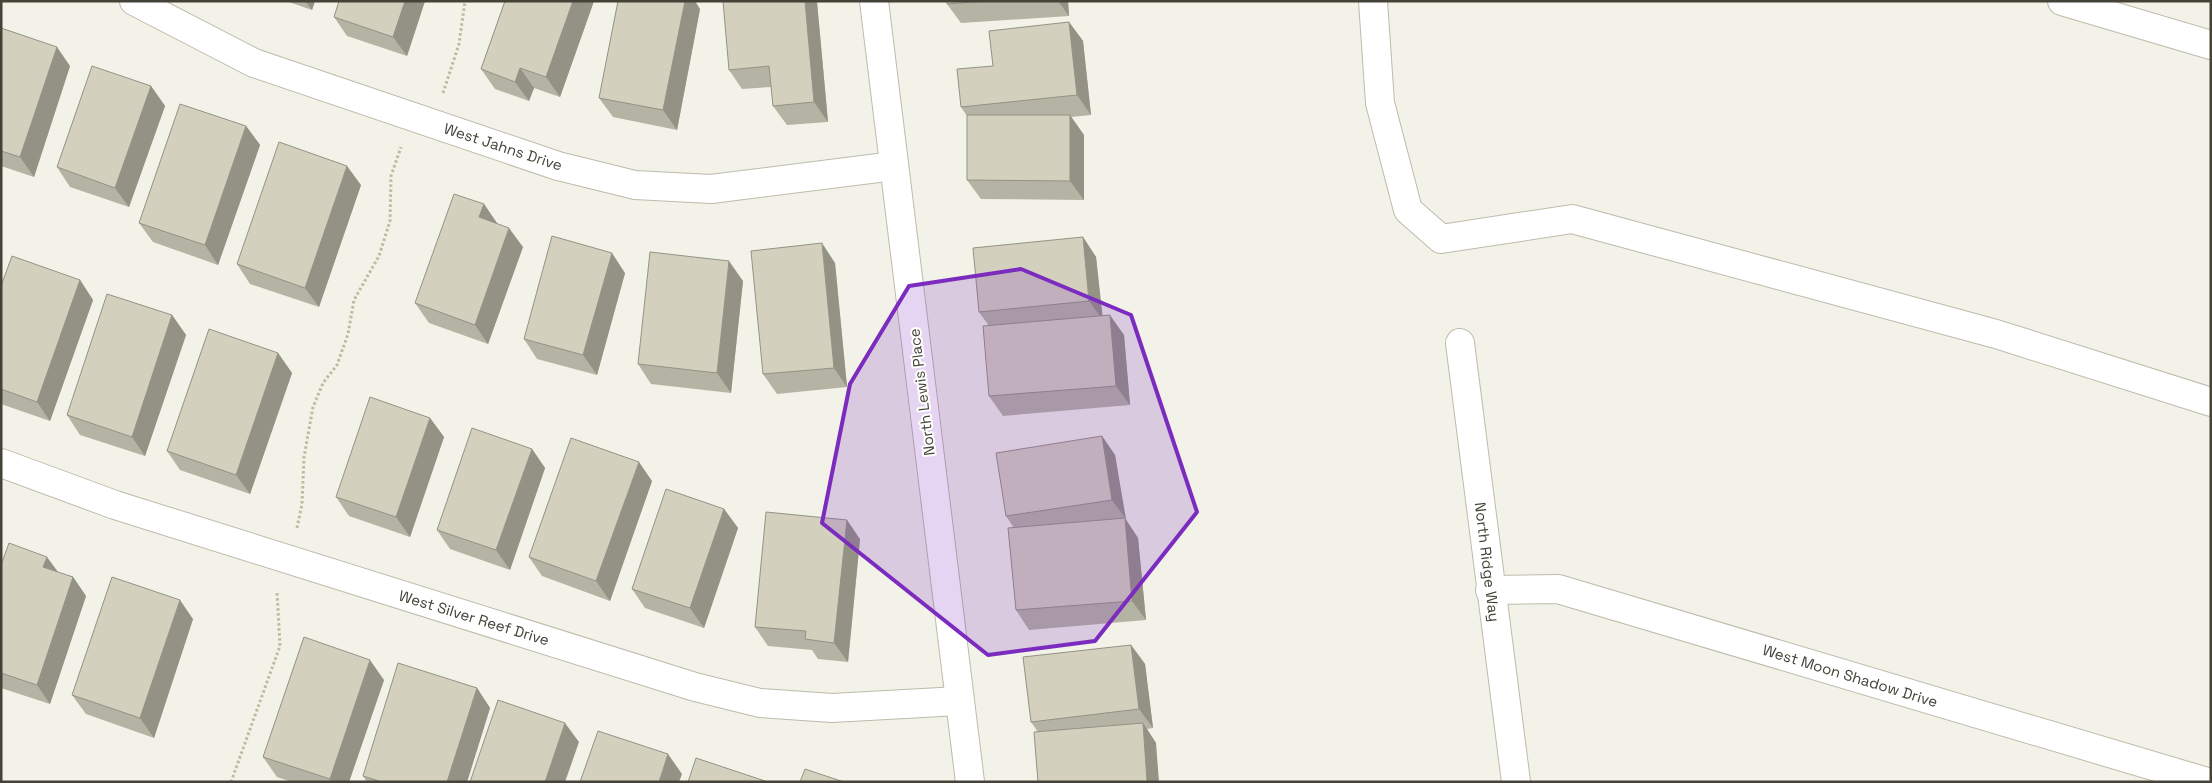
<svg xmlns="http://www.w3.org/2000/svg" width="2212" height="783" viewBox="0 0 2212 783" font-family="'Space Grotesk',sans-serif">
<rect width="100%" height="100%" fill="#f2f2e8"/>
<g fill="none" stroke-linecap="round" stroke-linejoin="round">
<g stroke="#bdbbab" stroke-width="30">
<g id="street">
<path d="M 134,1 L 254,63 L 558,166 L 635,185 L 711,189 L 894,166"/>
<path d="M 874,1 L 970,782"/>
<path d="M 1373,1 L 1380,103 L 1408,210 L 1441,239 L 1572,219 L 1996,334 L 2211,402"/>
<path d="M 2062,1 L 2211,45"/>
<path d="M 1460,343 L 1516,782"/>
<path d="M 1,463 L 115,505 L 695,687 L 760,703 L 832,708 L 959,701"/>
<path d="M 1490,590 L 1558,589 L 2207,782"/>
</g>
</g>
<g stroke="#bdba9e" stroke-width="3" stroke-dasharray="2.5 2.5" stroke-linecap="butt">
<path d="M 443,93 L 459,44 L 465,1"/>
<path d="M 297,528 L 302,504 L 304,457 L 313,407 L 323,383 L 337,365 L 348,334 L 354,300 L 379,256 L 390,221 L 391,176 L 401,147"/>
<path d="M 231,782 L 280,646 L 277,591"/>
</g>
<use href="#street" stroke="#fff" stroke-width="28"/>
</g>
<g fill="#b5b3a3">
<path d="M 286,1 L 315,1 L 312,10 Z"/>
<path d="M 425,1 L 407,56 L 347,36 L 334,17 Z"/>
<path d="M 505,1 L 594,1 L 560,97 L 534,88 L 529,101 L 495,89 L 481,69 Z"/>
<path d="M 947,1 L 1068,1 L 1069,16 L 961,23 L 947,4 Z"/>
<path d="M 817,2 L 828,122 L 787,125 L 773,106 L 771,87 L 742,89 L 729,70 Z"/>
<path d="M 700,9 L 677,130 L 613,117 L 599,98 Z"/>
<path d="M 1069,22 L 1083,41 L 1091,115 L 1071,117 L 1084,135 L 1084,200 L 981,199 L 967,180 L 967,116 L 961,107 Z"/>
<path d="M 1,28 L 70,66 L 34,177 L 1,166 Z"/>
<path d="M 151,86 L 165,106 L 129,207 L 70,187 L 57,167 Z"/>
<path d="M 246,126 L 260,145 L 218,265 L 153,242 L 139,223 Z"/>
<path d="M 361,185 L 319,307 L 250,284 L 237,264 Z"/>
<path d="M 484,204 L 497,224 L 523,247 L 488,344 L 429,323 L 415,303 Z"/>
<path d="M 1083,237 L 1096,257 L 1102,316 L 1124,335 L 1130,405 L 1003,416 L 989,396 L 989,326 L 979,312 Z"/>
<path d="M 835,263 L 847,387 L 777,394 L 763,374 Z"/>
<path d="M 625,273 L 597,375 L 537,359 L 524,339 Z"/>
<path d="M 80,280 L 93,300 L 50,421 L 1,404 L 1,286 Z"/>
<path d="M 743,281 L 731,393 L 651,384 L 638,364 Z"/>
<path d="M 172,315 L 186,335 L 145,456 L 80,435 L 67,415 Z"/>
<path d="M 278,353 L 292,373 L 250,494 L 180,470 L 167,451 Z"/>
<path d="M 430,418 L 444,437 L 410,537 L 349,516 L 336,497 Z"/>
<path d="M 1102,436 L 1115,455 L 1125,519 L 1138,538 L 1146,620 L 1029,630 L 1016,610 L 1014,528 L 1006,516 Z"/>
<path d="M 532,449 L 545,468 L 510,570 L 450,549 L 437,530 Z"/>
<path d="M 652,481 L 610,601 L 542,576 L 529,557 Z"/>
<path d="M 724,509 L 738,528 L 704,628 L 645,608 L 632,589 Z"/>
<path d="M 860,539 L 848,662 L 818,659 L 812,650 L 768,646 L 755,627 Z"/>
<path d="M 1,565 L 58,572 L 73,577 L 86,596 L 50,704 L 1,688 Z"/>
<path d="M 193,619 L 154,738 L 86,714 L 72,695 Z"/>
<path d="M 1131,645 L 1145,664 L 1153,728 L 1147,729 L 1156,743 L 1038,732 L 1031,722 Z"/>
<path d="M 384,680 L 349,782 L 292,782 L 277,777 L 263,757 Z"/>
<path d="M 477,688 L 490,708 L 467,782 L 367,782 L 363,776 Z"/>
</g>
<g fill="#949285">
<path d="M 305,1 L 315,1 L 312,10 Z"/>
<path d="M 405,1 L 425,1 L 407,56 L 393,37 Z"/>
<path d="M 573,1 L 594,1 L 560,97 L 546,77 Z"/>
<path d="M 685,1 L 695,1 L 700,9 L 677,130 L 663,110 Z"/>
<path d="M 805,1 L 816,1 L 817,2 L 828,122 L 814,102 Z"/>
<path d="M 1058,1 L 1068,1 L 1069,16 Z"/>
<path d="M 1069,22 L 1083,41 L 1091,115 L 1077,95 Z"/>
<path d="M 57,47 L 70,66 L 34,177 L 20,157 Z"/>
<path d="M 520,68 L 534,88 L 529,101 L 515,82 Z"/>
<path d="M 151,86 L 165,106 L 129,207 L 115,188 Z"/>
<path d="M 1070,115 L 1084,135 L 1084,200 L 1070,181 Z"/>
<path d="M 246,126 L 260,145 L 218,265 L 205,245 Z"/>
<path d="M 347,166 L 361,185 L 319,307 L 305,288 Z"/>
<path d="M 484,204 L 497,223 L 492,237 L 479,217 Z"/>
<path d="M 509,228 L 523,247 L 488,344 L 475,325 Z"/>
<path d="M 1083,237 L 1096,257 L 1103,320 L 1089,301 Z"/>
<path d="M 822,243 L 835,263 L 847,387 L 834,368 Z"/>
<path d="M 612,253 L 625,273 L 597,375 L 583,355 Z"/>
<path d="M 729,261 L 743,281 L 731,393 L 717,373 Z"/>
<path d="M 80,280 L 93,300 L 50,421 L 37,402 Z"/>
<path d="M 172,315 L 186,335 L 145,456 L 132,437 Z"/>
<path d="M 1110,315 L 1124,335 L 1130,405 L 1116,386 Z"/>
<path d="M 278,353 L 292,373 L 250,494 L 236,475 Z"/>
<path d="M 430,418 L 444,437 L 410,537 L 396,517 Z"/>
<path d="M 1102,436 L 1115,455 L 1126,519 L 1112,500 Z"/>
<path d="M 532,449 L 545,468 L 510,570 L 496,550 Z"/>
<path d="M 639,462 L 652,481 L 610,601 L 596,581 Z"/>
<path d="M 724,509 L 738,528 L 704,628 L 690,608 Z"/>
<path d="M 1125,518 L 1138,538 L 1146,620 L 1132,601 Z"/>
<path d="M 847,520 L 860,539 L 848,662 L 834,643 Z"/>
<path d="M 47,557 L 61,576 L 43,567 Z"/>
<path d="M 73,577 L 86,596 L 50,704 L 37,685 Z"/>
<path d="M 180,600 L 193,619 L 154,738 L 140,718 Z"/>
<path d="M 1131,645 L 1145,664 L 1153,728 L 1139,709 Z"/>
<path d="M 370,660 L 384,680 L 349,782 L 331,782 L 330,779 Z"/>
<path d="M 477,688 L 490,708 L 467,782 L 447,782 Z"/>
<path d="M 565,723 L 579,742 L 565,782 L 545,782 Z"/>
<path d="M 1143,723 L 1156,743 L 1159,782 L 1147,782 Z"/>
<path d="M 668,754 L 682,774 L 679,782 L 659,782 Z"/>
</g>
<g fill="#d3d0be" stroke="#949285">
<path d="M 339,1 L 405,1 L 393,37 L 334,17 Z"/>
<path d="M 505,1 L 573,1 L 546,77 L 520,68 L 515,82 L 481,69 Z"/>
<path d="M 618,1 L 685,1 L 663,110 L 599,98 Z"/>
<path d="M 723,1 L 805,1 L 814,102 L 773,106 L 769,66 L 729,70 Z"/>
<path d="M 947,1 L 984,1 L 947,4 Z"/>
<path d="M 1069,22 L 1077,95 L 961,107 L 957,69 L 993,66 L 989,31 Z"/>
<path d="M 1,28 L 57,47 L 20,157 L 1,151 Z"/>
<path d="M 92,66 L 151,86 L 115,188 L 57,167 Z"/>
<path d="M 180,104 L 246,126 L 205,245 L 139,223 Z"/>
<path d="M 967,115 L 1070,115 L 1070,181 L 967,180 Z"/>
<path d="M 279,142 L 347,166 L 305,288 L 237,264 Z"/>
<path d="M 454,194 L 484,204 L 479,217 L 509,228 L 475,325 L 415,303 Z"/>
<path d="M 552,236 L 612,253 L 583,355 L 524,339 Z"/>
<path d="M 1083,237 L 1089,301 L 979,312 L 973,248 Z"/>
<path d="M 822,243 L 834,368 L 763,374 L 751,251 Z"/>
<path d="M 650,252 L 729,261 L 717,373 L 638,364 Z"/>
<path d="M 12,256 L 80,280 L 37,402 L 1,389 L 1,286 Z"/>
<path d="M 107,294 L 172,315 L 132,437 L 67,415 Z"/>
<path d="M 1110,315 L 1116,386 L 989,396 L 983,326 Z"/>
<path d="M 209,329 L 278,353 L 236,475 L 167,451 Z"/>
<path d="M 370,397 L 430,418 L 396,517 L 336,497 Z"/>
<path d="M 472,428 L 532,449 L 496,550 L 437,530 Z"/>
<path d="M 1102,436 L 1112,500 L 1006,516 L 996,453 Z"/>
<path d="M 571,438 L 639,462 L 596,581 L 529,557 Z"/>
<path d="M 666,489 L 724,509 L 690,608 L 632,589 Z"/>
<path d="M 766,512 L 847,520 L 834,643 L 805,639 L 806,631 L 755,627 Z"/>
<path d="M 1125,518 L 1132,601 L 1016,610 L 1008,528 Z"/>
<path d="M 9,543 L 47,557 L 43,567 L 73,577 L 37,685 L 1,673 L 1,565 Z"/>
<path d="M 112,577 L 180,600 L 140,718 L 72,695 Z"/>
<path d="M 304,637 L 370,660 L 330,779 L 263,757 Z"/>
<path d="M 1131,645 L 1139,709 L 1031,722 L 1023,657 Z"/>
<path d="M 398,663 L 477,688 L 447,782 L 382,782 L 363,776 Z"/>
<path d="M 498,700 L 565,723 L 545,782 L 470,782 Z"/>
<path d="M 1143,723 L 1147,782 L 1038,782 L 1034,732 Z"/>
<path d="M 598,731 L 668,754 L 659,782 L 580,782 Z"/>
<path d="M 696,758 L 768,782 L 688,782 Z"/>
<path d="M 805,769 L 844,782 L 800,782 Z"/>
</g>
<path fill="#7b2cbf" fill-opacity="0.2" stroke="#7b2cbf" stroke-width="4" stroke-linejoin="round" d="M 1021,269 L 1131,315 L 1197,512 L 1095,641 L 988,655 L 822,523 L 850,384 L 909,286 Z"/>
<g text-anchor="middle" stroke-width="4" stroke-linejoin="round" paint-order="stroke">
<g font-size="15" fill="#454337" stroke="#fff">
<text transform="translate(503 147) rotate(18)" y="5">West Jahns Drive</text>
<text transform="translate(922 392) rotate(-97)" y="5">North Lewis Place</text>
<text transform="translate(1487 562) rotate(83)" y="5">North Ridge Way</text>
<text transform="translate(474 618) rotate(17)" y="5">West Silver Reef Drive</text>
<text transform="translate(1850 676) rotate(17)" y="5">West Moon Shadow Drive</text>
</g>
</g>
<rect width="2212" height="783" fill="none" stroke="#454337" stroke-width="5"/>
</svg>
